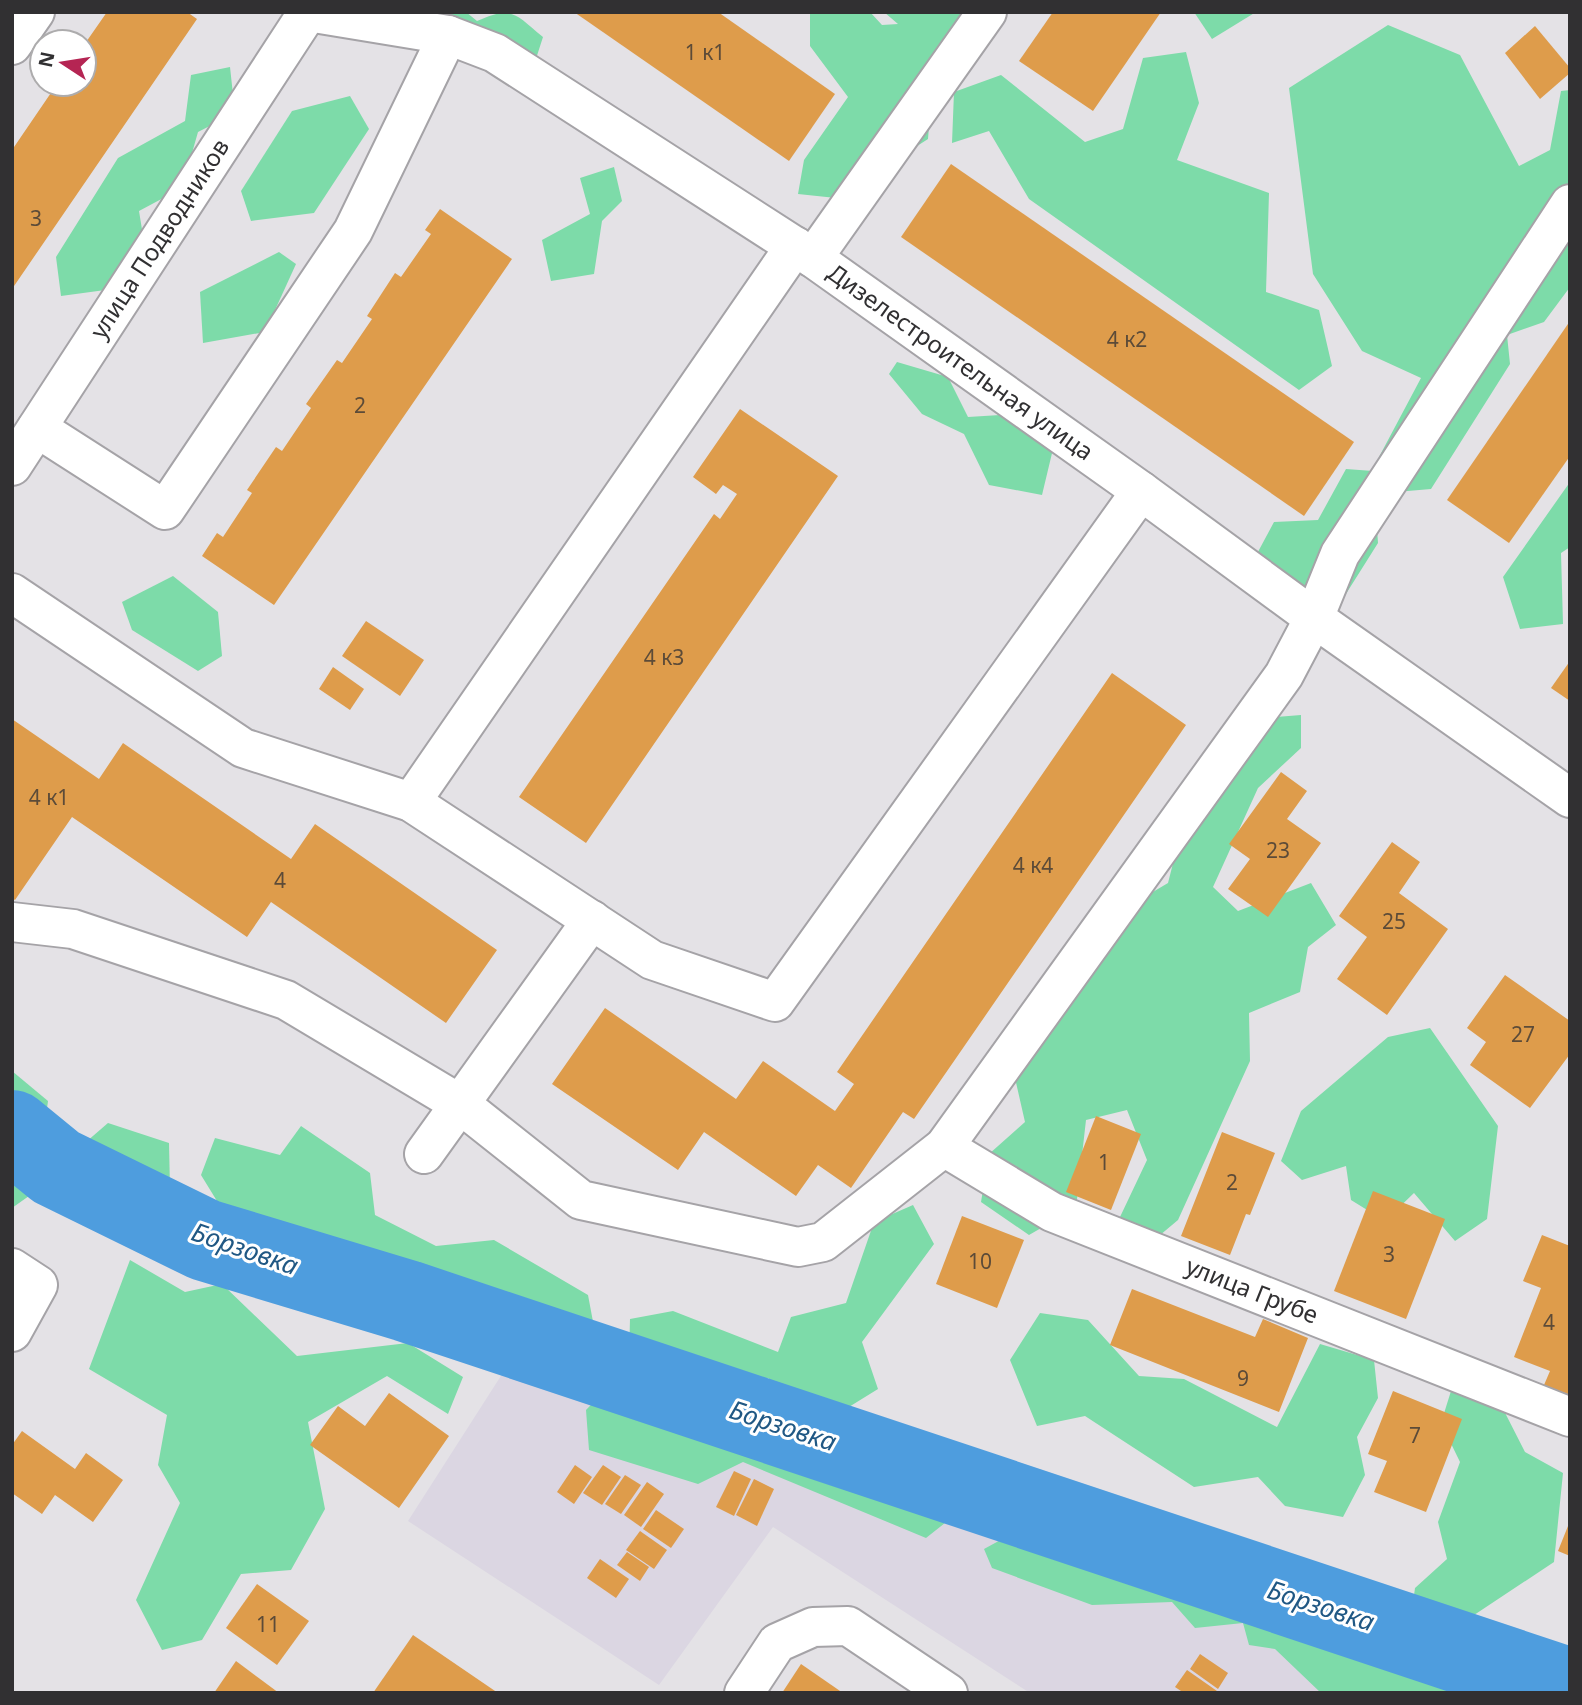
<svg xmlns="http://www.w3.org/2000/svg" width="1582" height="1705" viewBox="0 0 1582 1705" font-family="'Noto Sans',sans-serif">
<rect width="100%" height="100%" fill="#e4e2e6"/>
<path fill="#dbd6e2" d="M 515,1354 L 1500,1693 L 1030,1693 L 773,1527 L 659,1685 L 408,1521 Z"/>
<g fill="#7ddba9">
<path d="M 404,12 L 466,12 L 477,21 C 513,5 515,14 543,37 L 533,68 L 497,79 L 450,43 Z"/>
<path d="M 810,12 L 870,12 L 882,25 L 898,24 L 884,12 L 962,12 L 935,50 L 928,139 L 836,198 L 798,194 L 804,160 L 848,97 L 810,46 Z"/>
<path d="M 1194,12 L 1256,12 L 1212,39 Z"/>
<path d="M 1388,25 L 1460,55 L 1519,166 L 1550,150 L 1561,91 L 1570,90 L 1570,287 L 1544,322 L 1507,335 L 1510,364 L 1431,489 L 1396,492 L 1379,457 L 1421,378 L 1362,351 L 1313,274 L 1289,88 Z"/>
<path d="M 1186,52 L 1199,103 L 1177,160 L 1269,193 L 1266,292 L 1319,310 L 1332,366 L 1299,390 L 1029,199 L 989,131 L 952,143 L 954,92 L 1001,75 L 1085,142 L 1123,129 L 1143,58 Z"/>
<path d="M 230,67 L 235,113 L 198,132 L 182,188 L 139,211 L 145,248 L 120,288 L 61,296 L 56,257 L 118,158 L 185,121 L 191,75 Z"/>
<path d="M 350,96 L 369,129 L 314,213 L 251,221 L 241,191 L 292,111 Z"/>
<path d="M 614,167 L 622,201 L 602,221 L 594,274 L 551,281 L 542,240 L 590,214 L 580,178 Z"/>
<path d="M 279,252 L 296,264 L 265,332 L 203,343 L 200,292 Z"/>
<path d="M 897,362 L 948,377 L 968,417 L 1016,414 L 1053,449 L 1042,495 L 989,485 L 964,434 L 922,414 L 889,374 Z"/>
<path d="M 1346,469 L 1373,471 L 1378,543 L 1344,597 L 1295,596 L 1252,563 L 1274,522 L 1318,520 Z"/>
<path d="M 1570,482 L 1570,547 L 1561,553 L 1563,624 L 1520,629 L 1503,577 Z"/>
<path d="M 173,576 L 218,612 L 222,656 L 198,671 L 132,630 L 122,602 Z"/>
<path d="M 1301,715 L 1301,748 L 1258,788 L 1213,887 L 1238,911 L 1311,883 L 1336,925 L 1308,947 L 1300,992 L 1249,1013 L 1250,1061 L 1178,1220 L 1147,1246 L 1120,1217 L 1147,1160 L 1127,1110 L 1086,1120 L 1076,1208 L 1029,1235 L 981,1202 L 989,1154 L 1025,1122 L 1012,1065 L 1114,915 L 1168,883 L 1184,820 L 1265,718 Z"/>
<path d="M 1430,1028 L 1498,1126 L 1487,1219 L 1455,1241 L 1414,1193 L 1385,1221 L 1351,1200 L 1346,1166 L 1302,1180 L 1281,1161 L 1301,1111 L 1388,1037 Z"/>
<path d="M 12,1071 L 48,1101 L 36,1191 L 12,1208 Z"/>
<path d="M 108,1123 L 169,1143 L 170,1189 L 129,1227 L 83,1192 L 86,1142 Z"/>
<path d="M 301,1126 L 370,1173 L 375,1215 L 436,1246 L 494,1240 L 588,1295 L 594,1327 L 565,1342 L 464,1287 L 421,1294 L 236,1232 L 201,1175 L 215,1138 L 280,1155 Z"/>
<path d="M 913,1205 L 934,1244 L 862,1342 L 878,1389 L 823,1423 L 768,1378 L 697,1383 L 629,1358 L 630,1319 L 673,1311 L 778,1352 L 791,1317 L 846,1303 L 874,1222 Z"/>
<path d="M 130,1260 L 185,1292 L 222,1284 L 297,1356 L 408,1343 L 463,1377 L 448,1414 L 387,1376 L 308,1422 L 325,1509 L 291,1570 L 241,1574 L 202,1640 L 162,1650 L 136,1600 L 180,1503 L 158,1465 L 167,1415 L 89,1369 Z"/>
<path d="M 1040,1313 L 1088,1320 L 1139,1376 L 1184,1379 L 1277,1427 L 1320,1344 L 1374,1360 L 1378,1398 L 1357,1437 L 1365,1475 L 1343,1517 L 1285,1506 L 1258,1477 L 1194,1487 L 1085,1416 L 1037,1426 L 1010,1360 Z"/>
<path d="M 615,1380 L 706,1423 L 756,1459 L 803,1449 L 940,1493 L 950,1519 L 926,1538 L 743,1462 L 698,1484 L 589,1450 L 586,1410 Z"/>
<path d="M 1451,1391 L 1499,1401 L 1525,1452 L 1563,1473 L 1554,1562 L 1453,1629 L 1411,1617 L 1415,1588 L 1447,1559 L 1438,1522 L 1460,1462 L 1441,1423 Z"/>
<path d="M 1006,1537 L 1089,1567 L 1158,1566 L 1247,1598 L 1284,1619 L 1318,1624 L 1359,1656 L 1497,1680 L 1501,1693 L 1321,1693 L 1275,1649 L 1249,1645 L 1243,1623 L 1195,1628 L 1172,1602 L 1092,1605 L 992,1568 L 984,1549 Z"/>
</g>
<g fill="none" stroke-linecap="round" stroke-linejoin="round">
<path stroke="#4e9dde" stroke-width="82" d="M 12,1131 L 56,1167 L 205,1240 L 407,1301 L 1570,1689"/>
</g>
<g fill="#de9c4b">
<path d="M 107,12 L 187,12 L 197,19 L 12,289 L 12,150 L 57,84 L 84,84 L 84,45 Z"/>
<path d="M 574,12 L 718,12 L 835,94 L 789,161 Z"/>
<path d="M 1053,12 L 1161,12 L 1093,111 L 1019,61 Z"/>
<path d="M 1535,26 L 1570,68 L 1570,73 L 1540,99 L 1505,53 Z"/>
<path d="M 951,164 L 1354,442 L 1304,516 L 901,237 Z"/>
<path d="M 440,209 L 512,259 L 274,605 L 202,556 L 217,533 L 223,537 L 252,493 L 247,490 L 276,447 L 282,451 L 311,408 L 306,404 L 337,360 L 342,363 L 372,319 L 367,316 L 395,273 L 401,277 L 431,234 L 425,230 Z"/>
<path d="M 1570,321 L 1570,456 L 1509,543 L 1447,500 Z"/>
<path d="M 740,409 L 838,476 L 586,843 L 519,797 L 714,514 L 720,519 L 737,494 L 723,485 L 716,494 L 693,477 Z"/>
<path d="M 366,621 L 424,660 L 400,696 L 342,656 Z"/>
<path d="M 1570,661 L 1570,701 L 1551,688 Z"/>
<path d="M 333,667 L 364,689 L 350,710 L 319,689 Z"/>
<path d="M 1112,673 L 1186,725 L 914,1119 L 903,1112 L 851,1188 L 818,1165 L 796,1196 L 704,1132 L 678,1170 L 552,1084 L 605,1008 L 736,1099 L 763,1061 L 835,1111 L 854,1084 L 837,1072 Z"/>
<path d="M 12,719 L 99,779 L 123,743 L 291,859 L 315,824 L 497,950 L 446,1023 L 271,902 L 247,937 L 72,817 L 15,900 L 12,898 Z"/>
<path d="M 1281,772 L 1307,791 L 1287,819 L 1321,843 L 1268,917 L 1228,889 L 1250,859 L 1229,844 Z"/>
<path d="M 1392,842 L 1420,862 L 1399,893 L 1448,929 L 1387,1015 L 1337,979 L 1367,937 L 1339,916 Z"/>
<path d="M 1505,975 L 1570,1021 L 1570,1054 L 1530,1108 L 1470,1065 L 1486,1042 L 1467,1028 Z"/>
<path d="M 1096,1116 L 1141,1134 L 1111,1210 L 1066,1192 Z"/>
<path d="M 1222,1132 L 1275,1153 L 1250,1215 L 1246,1214 L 1230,1255 L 1181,1236 Z"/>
<path d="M 1373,1191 L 1445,1219 L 1406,1319 L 1334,1291 Z"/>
<path d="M 962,1216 L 1024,1240 L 997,1308 L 936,1284 Z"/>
<path d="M 1542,1235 L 1570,1246 L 1570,1395 L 1544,1385 L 1550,1371 L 1514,1357 L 1541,1288 L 1523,1281 Z"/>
<path d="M 1132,1289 L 1255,1337 L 1263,1319 L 1308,1338 L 1279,1412 L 1110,1345 Z"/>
<path d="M 1393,1391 L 1462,1419 L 1426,1512 L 1374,1492 L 1387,1461 L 1368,1454 Z"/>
<path d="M 389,1393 L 449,1436 L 399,1508 L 310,1445 L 338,1406 L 365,1426 Z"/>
<path d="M 22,1431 L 75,1469 L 86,1453 L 123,1480 L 93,1522 L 55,1495 L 42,1514 L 12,1493 L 12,1445 Z"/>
<path d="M 575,1465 L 592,1477 L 574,1504 L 557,1492 Z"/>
<path d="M 603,1465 L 621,1477 L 602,1505 L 583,1493 Z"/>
<path d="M 734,1471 L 751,1479 L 734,1516 L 716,1507 Z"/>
<path d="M 625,1475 L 641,1485 L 621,1514 L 605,1504 Z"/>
<path d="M 754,1479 L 774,1489 L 757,1526 L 736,1515 Z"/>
<path d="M 647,1482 L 664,1494 L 641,1527 L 624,1515 Z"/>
<path d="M 656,1510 L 684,1529 L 671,1548 L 643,1529 Z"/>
<path d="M 1570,1521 L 1570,1556 L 1558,1551 Z"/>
<path d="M 640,1531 L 667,1550 L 654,1569 L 626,1550 Z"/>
<path d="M 627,1552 L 649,1567 L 640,1581 L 617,1565 Z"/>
<path d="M 600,1559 L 629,1579 L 616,1598 L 587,1578 Z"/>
<path d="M 257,1584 L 309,1621 L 277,1665 L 226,1628 Z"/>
<path d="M 413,1635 L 498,1693 L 373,1693 Z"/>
<path d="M 1200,1654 L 1228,1673 L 1218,1689 L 1190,1669 Z"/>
<path d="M 236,1661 L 279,1693 L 214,1693 Z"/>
<path d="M 801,1664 L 843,1693 L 782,1693 Z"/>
<path d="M 1187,1670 L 1217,1691 L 1216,1693 L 1184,1693 L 1175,1687 Z"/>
</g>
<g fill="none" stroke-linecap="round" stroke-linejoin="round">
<g stroke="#a5a3a7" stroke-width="42">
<g id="minor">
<path id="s1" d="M 308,12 L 448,35 L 495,53 L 813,258 L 1141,491 L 1314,618 L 1570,798"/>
<path d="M 12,45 L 35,12"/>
<path d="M 813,258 L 987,12"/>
<path d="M 37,428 L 165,510 L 353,231 L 448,35"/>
<path id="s2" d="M 12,466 L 308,12"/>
<path d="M 12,593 L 243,748 L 411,802 L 652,960 L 775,1002 L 1141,491"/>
<path d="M 411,802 L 795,246"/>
<path d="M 12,922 L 73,929 L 286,1000 L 460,1104 L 581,1200 L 798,1247 L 823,1242 L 944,1147 L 1284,675 L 1314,618 L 1340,554 L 1570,204"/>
<path id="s3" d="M 944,1147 L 1052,1212 L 1570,1417"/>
<path d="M 424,1154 L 592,920"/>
<path d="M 12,1268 L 38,1285 L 12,1332"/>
<path d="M 744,1693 L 777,1643 L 813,1627 L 848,1626 L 948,1693"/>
</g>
</g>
<use href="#minor" stroke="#fff" stroke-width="38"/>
</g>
<g text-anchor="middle" stroke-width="6" stroke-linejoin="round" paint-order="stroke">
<g font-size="21" fill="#5c4b38">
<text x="705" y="60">1 к1</text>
<text x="36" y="226">3</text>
<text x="1127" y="347">4 к2</text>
<text x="360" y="413">2</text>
<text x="664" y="665">4 к3</text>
<text x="49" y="805">4 к1</text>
<text x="1278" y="858">23</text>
<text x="1033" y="873">4 к4</text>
<text x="280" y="888">4</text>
<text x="1394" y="929">25</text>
<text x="1523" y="1042">27</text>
<text x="1104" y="1170">1</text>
<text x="1232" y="1190">2</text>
<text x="1389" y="1262">3</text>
<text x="980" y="1269">10</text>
<text x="1549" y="1330">4</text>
<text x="1243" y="1386">9</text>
<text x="1415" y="1443">7</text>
<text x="268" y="1632">11</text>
</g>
<g font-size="24" fill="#313032" stroke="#fff">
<text dy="8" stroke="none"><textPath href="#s2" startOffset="271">улица Подводников</textPath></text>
<text dy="8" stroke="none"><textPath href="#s1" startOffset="751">Дизелестроительная улица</textPath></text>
<text dy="8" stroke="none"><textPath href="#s3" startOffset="341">улица Грубе</textPath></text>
</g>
<g font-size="26" font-style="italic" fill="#205884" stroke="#fff">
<text transform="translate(245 1249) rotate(19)" y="9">Борзовка</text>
<text transform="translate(783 1426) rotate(18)" y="9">Борзовка</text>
<text transform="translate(1321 1606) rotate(18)" y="9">Борзовка</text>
</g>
</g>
<rect width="1582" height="1705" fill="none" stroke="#313032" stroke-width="28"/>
<g transform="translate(63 63) rotate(282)"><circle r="33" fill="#ffffff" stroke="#adacad" stroke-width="2"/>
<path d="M0-5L12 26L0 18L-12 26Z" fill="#b52553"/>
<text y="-10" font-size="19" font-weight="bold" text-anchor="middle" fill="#313032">N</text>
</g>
</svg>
